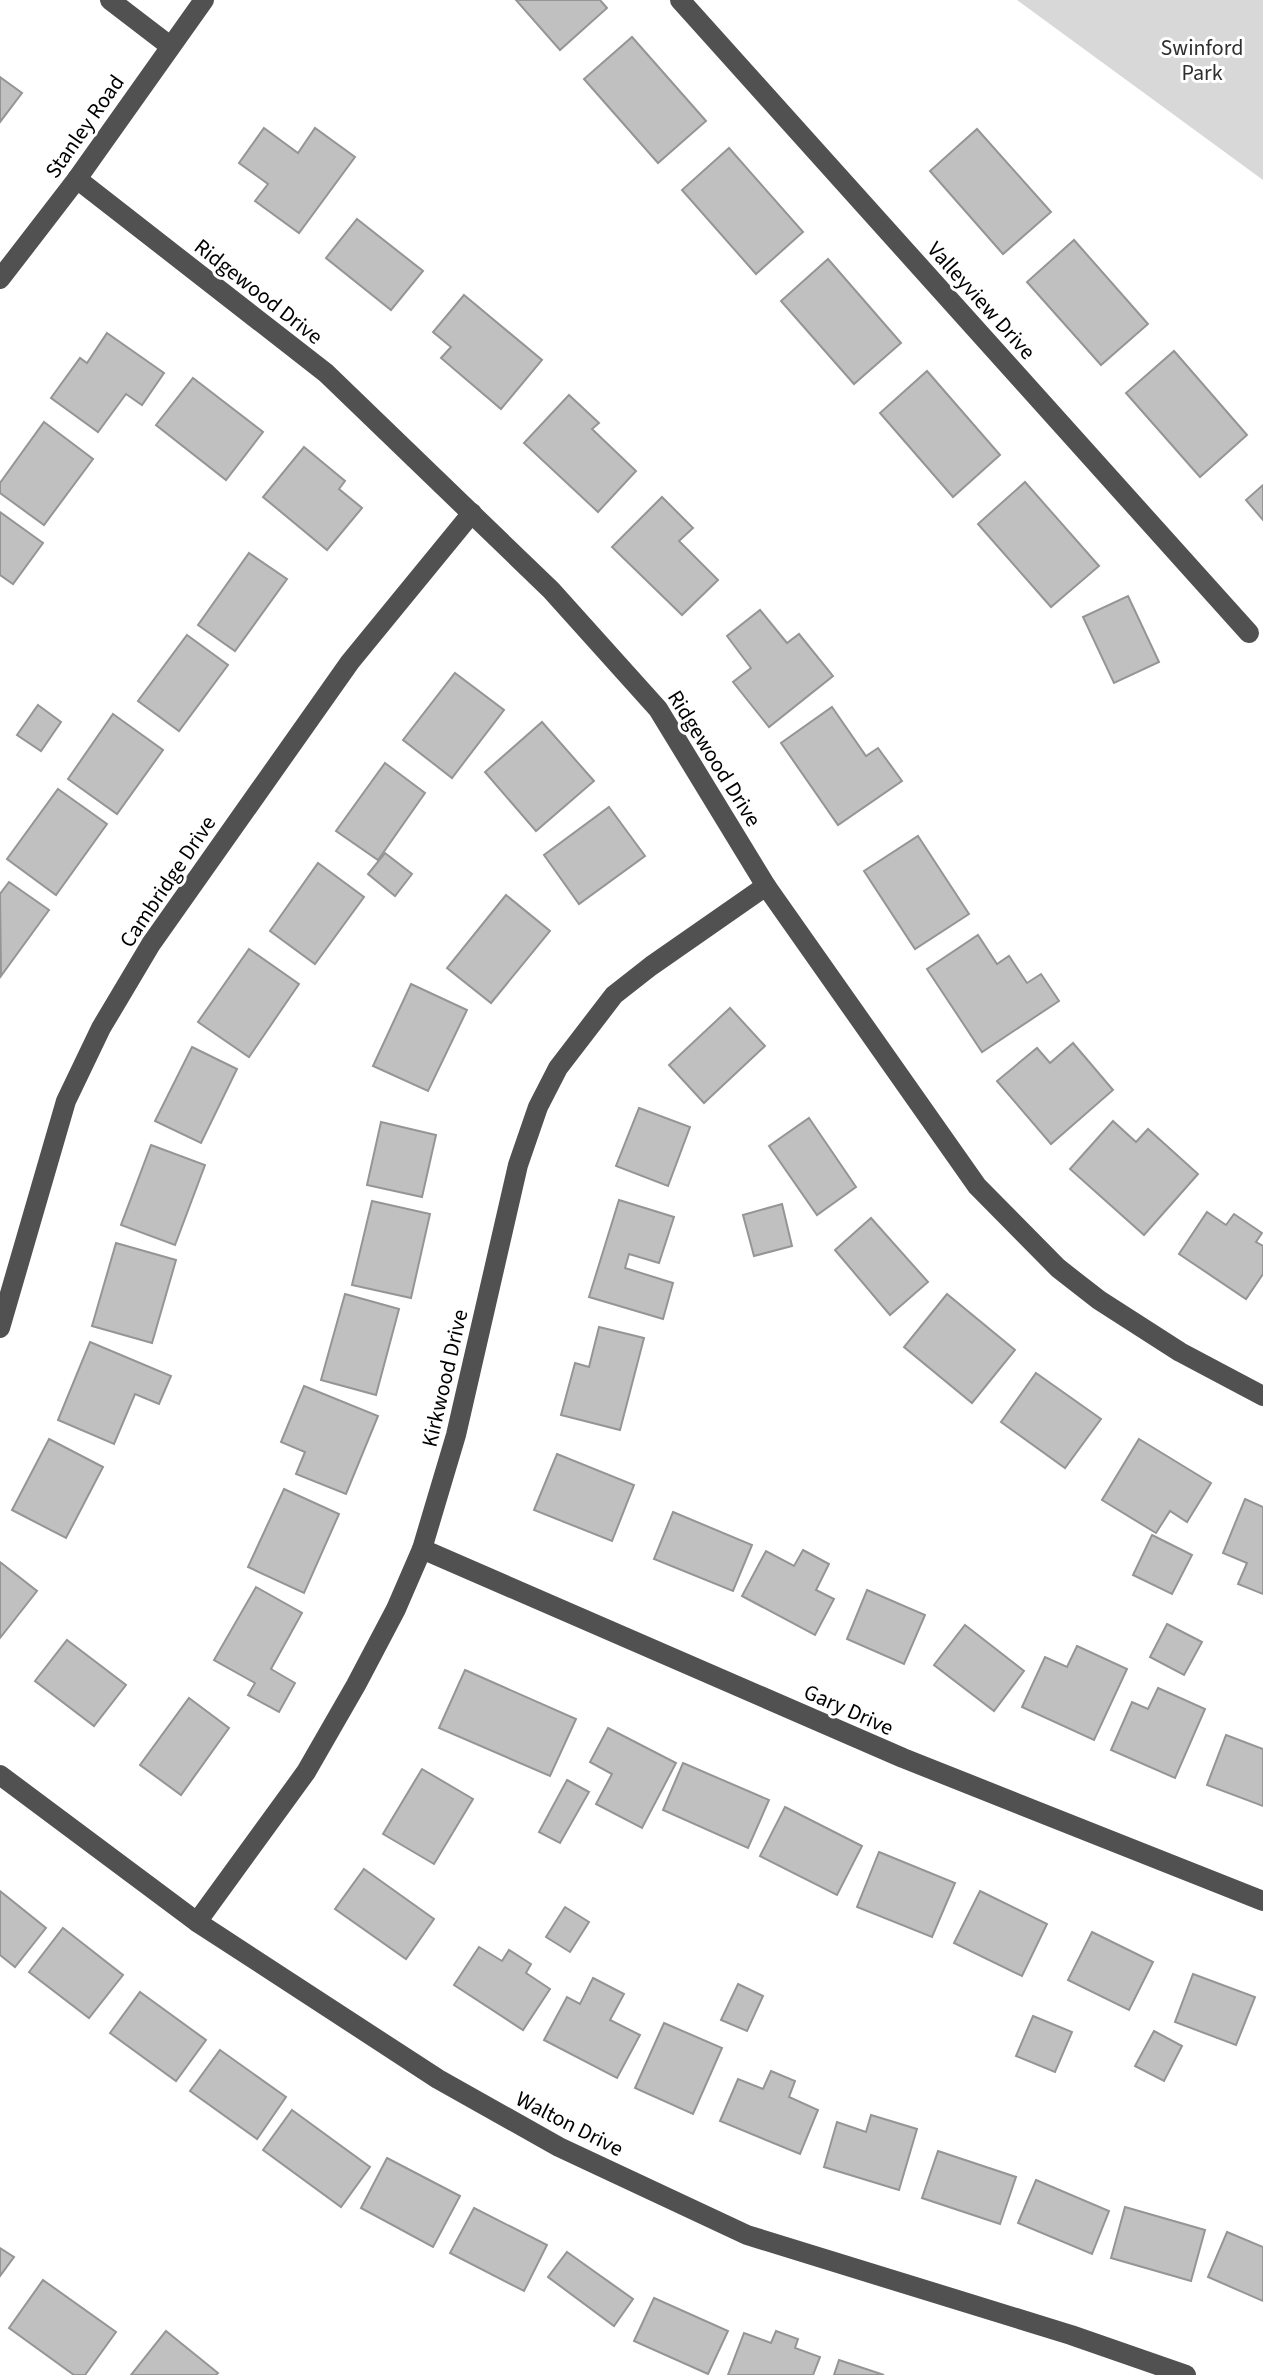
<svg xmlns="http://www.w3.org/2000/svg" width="1263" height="2375" viewBox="0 0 1263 2375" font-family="'Source Sans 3',sans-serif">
<rect width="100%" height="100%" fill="#fff"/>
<path fill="#d8d8d8" d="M 1017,0 L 1263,0 L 1263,180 Z"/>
<g fill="#c0c0c0" stroke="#959595" stroke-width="2">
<path d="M 516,0 L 600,0 L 607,8 L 560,50 Z"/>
<path d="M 632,37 L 706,121 L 658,163 L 584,79 Z"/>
<path d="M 0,77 L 22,93 L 0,122 Z"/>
<path d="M 264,128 L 298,153 L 315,128 L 355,157 L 299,233 L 255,201 L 268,184 L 239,163 Z"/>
<path d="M 977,129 L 1051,212 L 1003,254 L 930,171 Z"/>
<path d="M 729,148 L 803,232 L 756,274 L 682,190 Z"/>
<path d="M 357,219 L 423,271 L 391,310 L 326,258 Z"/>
<path d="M 1074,240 L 1148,324 L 1101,365 L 1027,282 Z"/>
<path d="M 828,259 L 901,343 L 854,384 L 781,301 Z"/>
<path d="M 464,295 L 542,360 L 501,409 L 441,358 L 451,347 L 433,332 Z"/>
<path d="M 107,333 L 164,373 L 142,405 L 126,394 L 98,432 L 51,398 L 80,358 L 87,363 Z"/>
<path d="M 1174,351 L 1247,435 L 1200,477 L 1126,393 Z"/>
<path d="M 927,371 L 1000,455 L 953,497 L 880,413 Z"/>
<path d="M 193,378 L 263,432 L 226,480 L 156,425 Z"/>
<path d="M 569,395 L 599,423 L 592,429 L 636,471 L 598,512 L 524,443 Z"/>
<path d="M 44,422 L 93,459 L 44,525 L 0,493 L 0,483 Z"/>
<path d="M 304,447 L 345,481 L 339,489 L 362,508 L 327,550 L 263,497 Z"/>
<path d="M 1025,482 L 1099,566 L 1051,607 L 978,524 Z"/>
<path d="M 1263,485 L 1263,520 L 1246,500 Z"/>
<path d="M 662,497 L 693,528 L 679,541 L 718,580 L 682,615 L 612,547 Z"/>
<path d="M 0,512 L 43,543 L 13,584 L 0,575 Z"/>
<path d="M 249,553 L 287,579 L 235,651 L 198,625 Z"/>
<path d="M 1128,596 L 1159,662 L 1114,683 L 1083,617 Z"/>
<path d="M 760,610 L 787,643 L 799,634 L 833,676 L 769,727 L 733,682 L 751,668 L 727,636 Z"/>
<path d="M 187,635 L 228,665 L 179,731 L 138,701 Z"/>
<path d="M 455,673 L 504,710 L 452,778 L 403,740 Z"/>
<path d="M 38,705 L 61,722 L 41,751 L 17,735 Z"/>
<path d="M 832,707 L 866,756 L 878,748 L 902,781 L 838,825 L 781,743 Z"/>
<path d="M 113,714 L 163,750 L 117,814 L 68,779 Z"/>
<path d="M 542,722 L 594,781 L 536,831 L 485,772 Z"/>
<path d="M 385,763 L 425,793 L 378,860 L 336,831 Z"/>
<path d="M 58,789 L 107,824 L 56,895 L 7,859 Z"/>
<path d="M 609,807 L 645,856 L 579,904 L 544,855 Z"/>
<path d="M 918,836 L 969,914 L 915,949 L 864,871 Z"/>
<path d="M 385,853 L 412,874 L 395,896 L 368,874 Z"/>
<path d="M 318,863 L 364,897 L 315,964 L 270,931 Z"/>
<path d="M 9,882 L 49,910 L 1,976 L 0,894 Z"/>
<path d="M 506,895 L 550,931 L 491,1003 L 447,968 Z"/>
<path d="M 978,935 L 997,964 L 1009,956 L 1027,983 L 1041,974 L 1059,1001 L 982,1052 L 927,969 Z"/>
<path d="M 249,949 L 299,984 L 249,1057 L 198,1022 Z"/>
<path d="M 411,984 L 467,1010 L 428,1091 L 373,1066 Z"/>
<path d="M 730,1008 L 765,1046 L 704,1103 L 669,1065 Z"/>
<path d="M 1073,1043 L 1113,1090 L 1051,1144 L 997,1081 L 1037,1048 L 1050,1063 Z"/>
<path d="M 192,1047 L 237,1069 L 201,1143 L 155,1121 Z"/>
<path d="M 639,1108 L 690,1127 L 668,1186 L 616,1166 Z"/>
<path d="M 809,1118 L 856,1187 L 817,1215 L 769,1146 Z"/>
<path d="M 1113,1121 L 1136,1142 L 1148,1129 L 1198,1174 L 1144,1235 L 1070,1169 Z"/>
<path d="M 381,1122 L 436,1135 L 422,1197 L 367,1185 Z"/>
<path d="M 151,1145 L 205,1165 L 175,1245 L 121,1225 Z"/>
<path d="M 619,1200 L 674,1217 L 659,1263 L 629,1254 L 625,1268 L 673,1283 L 663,1319 L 589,1297 Z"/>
<path d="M 372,1201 L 430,1214 L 411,1298 L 352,1285 Z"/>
<path d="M 782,1204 L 792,1246 L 754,1256 L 743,1215 Z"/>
<path d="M 1207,1212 L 1226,1225 L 1234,1214 L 1262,1233 L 1256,1242 L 1263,1246 L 1263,1274 L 1246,1299 L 1179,1254 Z"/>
<path d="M 871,1218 L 928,1282 L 890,1315 L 835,1250 Z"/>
<path d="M 116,1243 L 176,1260 L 152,1343 L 92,1326 Z"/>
<path d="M 345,1294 L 399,1309 L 376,1395 L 321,1380 Z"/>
<path d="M 947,1294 L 1015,1350 L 972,1403 L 904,1347 Z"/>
<path d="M 599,1327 L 644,1338 L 620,1430 L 561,1415 L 575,1363 L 589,1367 Z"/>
<path d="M 90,1342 L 171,1376 L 159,1404 L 135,1394 L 114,1444 L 58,1420 Z"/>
<path d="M 1036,1373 L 1101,1419 L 1065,1468 L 1001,1422 Z"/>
<path d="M 304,1386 L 378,1416 L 346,1494 L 296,1474 L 305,1452 L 281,1442 Z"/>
<path d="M 49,1439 L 103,1467 L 66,1538 L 12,1510 Z"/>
<path d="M 1139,1439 L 1211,1483 L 1187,1522 L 1170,1511 L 1156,1533 L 1102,1500 Z"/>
<path d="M 557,1454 L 634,1485 L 612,1541 L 534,1510 Z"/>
<path d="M 284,1489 L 339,1514 L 304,1593 L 248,1567 Z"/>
<path d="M 1245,1499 L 1263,1507 L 1263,1594 L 1238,1584 L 1247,1563 L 1223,1553 Z"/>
<path d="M 673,1512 L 752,1545 L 733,1591 L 654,1559 Z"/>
<path d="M 1152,1535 L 1192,1555 L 1172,1594 L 1133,1575 Z"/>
<path d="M 803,1550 L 829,1564 L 816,1590 L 834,1599 L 815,1635 L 742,1596 L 766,1551 L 794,1566 Z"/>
<path d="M 0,1562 L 37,1591 L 0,1638 Z"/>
<path d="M 256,1587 L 302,1613 L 271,1669 L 295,1683 L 279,1712 L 248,1695 L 255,1683 L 214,1660 Z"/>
<path d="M 867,1590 L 925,1615 L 904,1664 L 847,1639 Z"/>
<path d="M 1167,1624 L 1202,1642 L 1184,1675 L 1150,1657 Z"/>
<path d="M 965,1625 L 1024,1671 L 994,1711 L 934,1665 Z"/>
<path d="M 67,1640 L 126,1685 L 94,1726 L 35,1681 Z"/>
<path d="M 1077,1646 L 1127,1669 L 1094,1740 L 1022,1707 L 1045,1657 L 1067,1667 Z"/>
<path d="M 465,1670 L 576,1719 L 550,1776 L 439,1728 Z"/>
<path d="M 1158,1688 L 1205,1709 L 1175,1778 L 1111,1750 L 1132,1702 L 1148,1709 Z"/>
<path d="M 189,1698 L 229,1728 L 181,1795 L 140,1765 Z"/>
<path d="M 608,1728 L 676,1763 L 642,1828 L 596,1804 L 612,1774 L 590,1762 Z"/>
<path d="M 1226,1735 L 1263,1749 L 1263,1806 L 1207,1785 Z"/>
<path d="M 683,1763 L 769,1800 L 748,1848 L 663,1810 Z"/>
<path d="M 422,1769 L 473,1799 L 434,1864 L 383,1834 Z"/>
<path d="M 567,1780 L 589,1792 L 560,1843 L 539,1832 Z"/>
<path d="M 785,1807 L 862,1846 L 837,1895 L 760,1856 Z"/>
<path d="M 879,1852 L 955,1883 L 932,1937 L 857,1907 Z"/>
<path d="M 364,1869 L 434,1919 L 406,1959 L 335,1909 Z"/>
<path d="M 0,1891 L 46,1928 L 15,1967 L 0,1955 Z"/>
<path d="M 980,1891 L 1047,1924 L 1022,1976 L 954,1943 Z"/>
<path d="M 565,1907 L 589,1922 L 570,1952 L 546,1937 Z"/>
<path d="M 63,1928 L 123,1975 L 89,2018 L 29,1972 Z"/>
<path d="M 1092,1932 L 1153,1962 L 1129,2010 L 1068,1980 Z"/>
<path d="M 479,1947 L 502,1961 L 509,1950 L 531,1964 L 526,1973 L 550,1989 L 523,2030 L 454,1985 Z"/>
<path d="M 1193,1974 L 1255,1997 L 1236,2045 L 1175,2022 Z"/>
<path d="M 593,1978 L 624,1994 L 610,2020 L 640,2035 L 617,2078 L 544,2040 L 567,1997 L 580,2004 Z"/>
<path d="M 738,1984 L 763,1996 L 747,2031 L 721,2020 Z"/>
<path d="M 140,1992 L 206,2040 L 176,2081 L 110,2033 Z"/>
<path d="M 1033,2016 L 1072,2032 L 1055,2072 L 1016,2056 Z"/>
<path d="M 664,2023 L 722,2048 L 693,2114 L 635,2088 Z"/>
<path d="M 1154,2031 L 1182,2046 L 1164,2081 L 1135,2066 Z"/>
<path d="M 220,2050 L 286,2097 L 257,2139 L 190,2091 Z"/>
<path d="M 771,2071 L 795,2081 L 789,2097 L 818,2110 L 800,2154 L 720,2121 L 738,2079 L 763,2089 Z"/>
<path d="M 292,2110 L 370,2167 L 341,2207 L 263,2150 Z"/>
<path d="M 871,2115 L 917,2129 L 899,2190 L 824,2167 L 837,2122 L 866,2132 Z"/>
<path d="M 938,2151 L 1016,2177 L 1000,2224 L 922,2198 Z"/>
<path d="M 387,2158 L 460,2196 L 433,2247 L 361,2208 Z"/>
<path d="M 1036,2180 L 1109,2211 L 1092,2254 L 1018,2223 Z"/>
<path d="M 1125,2207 L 1205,2230 L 1191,2281 L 1111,2258 Z"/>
<path d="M 474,2208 L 547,2245 L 524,2291 L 450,2253 Z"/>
<path d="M 1227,2232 L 1263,2247 L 1263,2301 L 1208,2277 Z"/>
<path d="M 0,2248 L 14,2257 L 0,2276 Z"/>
<path d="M 567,2252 L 633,2299 L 614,2326 L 548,2277 Z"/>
<path d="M 43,2280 L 116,2332 L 85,2375 L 74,2375 L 9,2328 Z"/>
<path d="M 654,2298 L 728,2331 L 708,2374 L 634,2341 Z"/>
<path d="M 166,2331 L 218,2373 L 216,2375 L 131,2375 Z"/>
<path d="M 776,2331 L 798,2339 L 795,2348 L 820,2357 L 813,2375 L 728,2375 L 744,2333 L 771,2343 Z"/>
<path d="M 839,2360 L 884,2375 L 834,2375 Z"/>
</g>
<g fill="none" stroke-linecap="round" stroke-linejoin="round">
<g stroke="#515151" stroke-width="20">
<path d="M 110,0 L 170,46"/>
<path d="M 680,0 L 1249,633"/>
<path d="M 77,179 L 326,373 L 551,590 L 658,709 L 766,886 L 977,1186 L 1058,1268 L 1099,1300 L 1180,1352 L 1263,1396"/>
<path d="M 0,279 L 77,179 L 204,0"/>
<path d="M 0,1328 L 66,1101 L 101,1028 L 151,944 L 350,662 L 472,513"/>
<path d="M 422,1549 L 903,1758 L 1263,1901"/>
<path d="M 0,1775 L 197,1922 L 438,2079 L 559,2147 L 747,2235 L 1071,2335 L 1186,2375"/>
<path d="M 197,1922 L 306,1772 L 356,1685 L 396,1609 L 422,1549 L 456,1435 L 518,1165 L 538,1107 L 558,1068 L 614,995 L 651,966 L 766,886"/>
</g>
</g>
<g text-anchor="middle" stroke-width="6" stroke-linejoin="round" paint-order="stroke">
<g font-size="22" fill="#2f2f2f" stroke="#fff">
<text x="1202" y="55">Swinford<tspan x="1202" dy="25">Park</tspan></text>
</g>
<g font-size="22" fill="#000" stroke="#fff">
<text transform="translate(84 126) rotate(-55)" y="8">Stanley Road</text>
<text transform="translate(259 291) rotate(38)" y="8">Ridgewood Drive</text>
<text transform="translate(982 300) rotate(48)" y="8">Valleyview Drive</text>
<text transform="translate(715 758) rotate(58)" y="8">Ridgewood Drive</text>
<text transform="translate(167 881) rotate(-56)" y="8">Cambridge Drive</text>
<text transform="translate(444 1378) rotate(-77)" y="8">Kirkwood Drive</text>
<text transform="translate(849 1709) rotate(24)" y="8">Gary Drive</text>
<text transform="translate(570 2123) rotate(27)" y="8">Walton Drive</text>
</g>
</g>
</svg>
